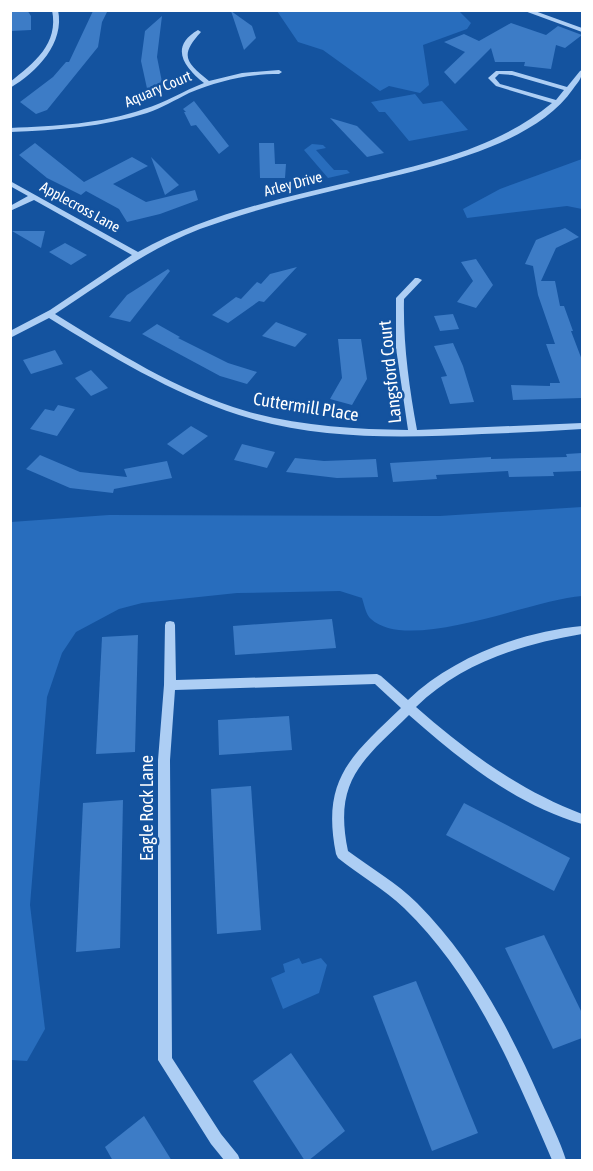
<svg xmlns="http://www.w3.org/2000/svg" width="593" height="1171" viewBox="0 0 593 1171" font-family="'Asap Condensed',sans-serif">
<rect width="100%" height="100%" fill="#14539f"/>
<g fill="#286dbd">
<path d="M 277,11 L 459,11 L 471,23 L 467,29 L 423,45 L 429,85 L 420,93 L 389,86 L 380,91 L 323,50 L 298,42 Z"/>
<path d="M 415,94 L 423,104 L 442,101 L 468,130 L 409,141 L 385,112 L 379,112 L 371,102 Z"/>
<path d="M 312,144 L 323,145 L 326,148 L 316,150 L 334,170 L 347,170 L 350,173 L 328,178 L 304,150 Z"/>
<path d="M 582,159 L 582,209 L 567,206 L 467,218 L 463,209 L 500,189 Z"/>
<path d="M 582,507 L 582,596 C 533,599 409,654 371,619 C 366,615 364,604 362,598 L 340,591 L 237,593 L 142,603 L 119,609 L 76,632 L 62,653 L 47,697 L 30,905 L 45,1029 L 27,1061 L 11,1060 L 11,522 L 109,515 L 440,516 Z"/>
<path d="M 299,958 L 302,964 L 321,958 L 327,965 L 319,993 L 283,1009 L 271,978 L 285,972 L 283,964 Z"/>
</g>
<g fill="#3d7cc6">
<path d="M 11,10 L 27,10 L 31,16 L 31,30 L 11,31 Z"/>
<path d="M 93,11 L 107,12 L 102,22 L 98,47 L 47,110 L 36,114 L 20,102 L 53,77 L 66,62 L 69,62 Z"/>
<path d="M 231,11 L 252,26 L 256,38 L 244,50 Z"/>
<path d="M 162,16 L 157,57 L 162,82 L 148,93 L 141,61 L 145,31 Z"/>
<path d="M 511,23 L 546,35 L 558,26 L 582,35 L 565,48 L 556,45 L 551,69 L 524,66 L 525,62 L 495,62 L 491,48 L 455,84 L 444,72 L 465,52 L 444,42 L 464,34 L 479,41 Z"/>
<path d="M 194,101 L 229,146 L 219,154 L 196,125 L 191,126 L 184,112 L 186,112 L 183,109 Z"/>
<path d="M 330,118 L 357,126 L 384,153 L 367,157 Z"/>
<path d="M 35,143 L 84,182 L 132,157 L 148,166 L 113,184 L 146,202 L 195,190 L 198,200 L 160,214 L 127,222 L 119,209 L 86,191 L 81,195 L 47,178 L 19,155 Z"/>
<path d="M 259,143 L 274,143 L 275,164 L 286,164 L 285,178 L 260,178 Z"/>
<path d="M 151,157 L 179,185 L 165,195 Z"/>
<path d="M 565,228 L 579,237 L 556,248 L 541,281 L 555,281 L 560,306 L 564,306 L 573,331 L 571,331 L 582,360 L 582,398 L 513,400 L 511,385 L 550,386 L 550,383 L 560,383 L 546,344 L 555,344 L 538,295 L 533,266 L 525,264 L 536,240 Z"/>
<path d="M 12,231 L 45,231 L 41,248 Z"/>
<path d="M 65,243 L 87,255 L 71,265 L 49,252 Z"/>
<path d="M 476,259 L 493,285 L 476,308 L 457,302 L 473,281 L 461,262 Z"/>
<path d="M 297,267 L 264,302 L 259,301 L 228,323 L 212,315 L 236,297 L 241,299 L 257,282 L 261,284 L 270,274 Z"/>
<path d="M 168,269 L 170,271 L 130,322 L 109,317 L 127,295 Z"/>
<path d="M 453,314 L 459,329 L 440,331 L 434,316 Z"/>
<path d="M 276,322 L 307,334 L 295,347 L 262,336 Z"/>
<path d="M 157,324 L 180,337 L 178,338 L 228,363 L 257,372 L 247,384 L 220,376 L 142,334 Z"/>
<path d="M 338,339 L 361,339 L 367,379 L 352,405 L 330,399 L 342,378 Z"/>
<path d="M 453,343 L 463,366 L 474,402 L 450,404 L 441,377 L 447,376 L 434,346 Z"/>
<path d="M 55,350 L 63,364 L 31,374 L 23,360 Z"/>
<path d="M 91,370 L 108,388 L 91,396 L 75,378 Z"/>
<path d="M 58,405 L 75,409 L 57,436 L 30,429 L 45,409 L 54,411 Z"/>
<path d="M 191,426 L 208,436 L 183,455 L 167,444 Z"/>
<path d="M 242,444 L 275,452 L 267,468 L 234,460 Z"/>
<path d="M 582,453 L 582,471 L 553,472 L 554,476 L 509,477 L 508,471 L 436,475 L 437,479 L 393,482 L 390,463 L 491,457 L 491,459 L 567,457 L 566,454 Z"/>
<path d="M 40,455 L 80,472 L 127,477 L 124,469 L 167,461 L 172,478 L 114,489 L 113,493 L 70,488 L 26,469 Z"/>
<path d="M 295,458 L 324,461 L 376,459 L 378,477 L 337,478 L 286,472 Z"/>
<path d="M 332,619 L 336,648 L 235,655 L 233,626 Z"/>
<path d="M 138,635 L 135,752 L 96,754 L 102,637 Z"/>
<path d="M 289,716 L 292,750 L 219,755 L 218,720 Z"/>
<path d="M 251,786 L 261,930 L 217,934 L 211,789 Z"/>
<path d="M 123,800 L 120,948 L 76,952 L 83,803 Z"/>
<path d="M 464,803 L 570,858 L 554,891 L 446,835 Z"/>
<path d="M 544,935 L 582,1013 L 582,1038 L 553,1049 L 505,948 Z"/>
<path d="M 416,981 L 478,1133 L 432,1151 L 373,996 Z"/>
<path d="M 291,1053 L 345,1131 L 308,1161 L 305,1161 L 253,1081 Z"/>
<path d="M 144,1116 L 172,1161 L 113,1161 L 105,1147 Z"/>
</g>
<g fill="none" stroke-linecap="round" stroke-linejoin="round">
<g fill="#adcef4" fill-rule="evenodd">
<path d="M 52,10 L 58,10 C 65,43 37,72 10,88 L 10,82 C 34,63 59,44 52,10 Z"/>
<path d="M 522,10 L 532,10 L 582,28 L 582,32 Z"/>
<path d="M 198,30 L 201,32 C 179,56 186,62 209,81 L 242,73 L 279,70 L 282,72 L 279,74 C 247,74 218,81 189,93 C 175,100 162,108 147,113 C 103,127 57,130 10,132 L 10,128 C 56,126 101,124 144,109 C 165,103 183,91 204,83 C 184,67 169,47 198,30 Z"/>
<path d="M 582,70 C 583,78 577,83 573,89 C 530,151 412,171 340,189 C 293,200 246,212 200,229 C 147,249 103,283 55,314 C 115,351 177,391 246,411 C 299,426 353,429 408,430 L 396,348 L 396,298 L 415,278 L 418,278 L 422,280 L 404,299 C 403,343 409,386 417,430 L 582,423 L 582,429 C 549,431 516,433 482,434 C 401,438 317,440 239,415 C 171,393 109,355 49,318 L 10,338 L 10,331 L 50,310 L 132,255 L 34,200 L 10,211 L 10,206 L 28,196 L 10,186 L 10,181 L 138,252 C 208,213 290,196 367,178 C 433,162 499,147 552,103 L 496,86 L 488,78 L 496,71 L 512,71 L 567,87 L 580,71 ZM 499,74 L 512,75 L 564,90 L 556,100 L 500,84 L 495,78 Z"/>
<path d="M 170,621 L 174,622 L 175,625 L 176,680 L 377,674 L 381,676 L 408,700 C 453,657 521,632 582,626 L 582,634 C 522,644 461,663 416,707 C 467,752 519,790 582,814 L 582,824 C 516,805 460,760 409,715 C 363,760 333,780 348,851 C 371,868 397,883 417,903 C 473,959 510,1030 541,1101 C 550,1121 560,1141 566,1160 L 552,1160 C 514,1072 475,976 404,908 C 384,889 359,875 338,858 L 336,854 C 321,779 351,756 401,708 L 375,684 L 175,690 L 170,760 L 172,1058 L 221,1134 L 238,1155 L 240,1160 L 224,1160 L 211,1144 L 158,1060 L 158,760 L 164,685 L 165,625 L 166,622 Z"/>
</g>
</g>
<g text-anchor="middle" stroke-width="5" stroke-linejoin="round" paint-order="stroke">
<g font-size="15" fill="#fff" stroke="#14539f">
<text transform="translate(158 89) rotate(-23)" y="5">Aquary Court</text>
<text transform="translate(293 184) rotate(-15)" y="5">Arley Drive</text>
<text transform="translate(80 207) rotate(29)" y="5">Applecross Lane</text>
</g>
<g font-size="18" fill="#fff" stroke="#14539f">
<text transform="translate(390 372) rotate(-96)" y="6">Langsford Court</text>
<text transform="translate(306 407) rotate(9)" y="6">Cuttermill Place</text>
<text transform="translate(147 808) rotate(-90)" y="6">Eagle Rock Lane</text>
</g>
</g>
<rect width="593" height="1171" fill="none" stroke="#ffffff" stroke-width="24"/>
</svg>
